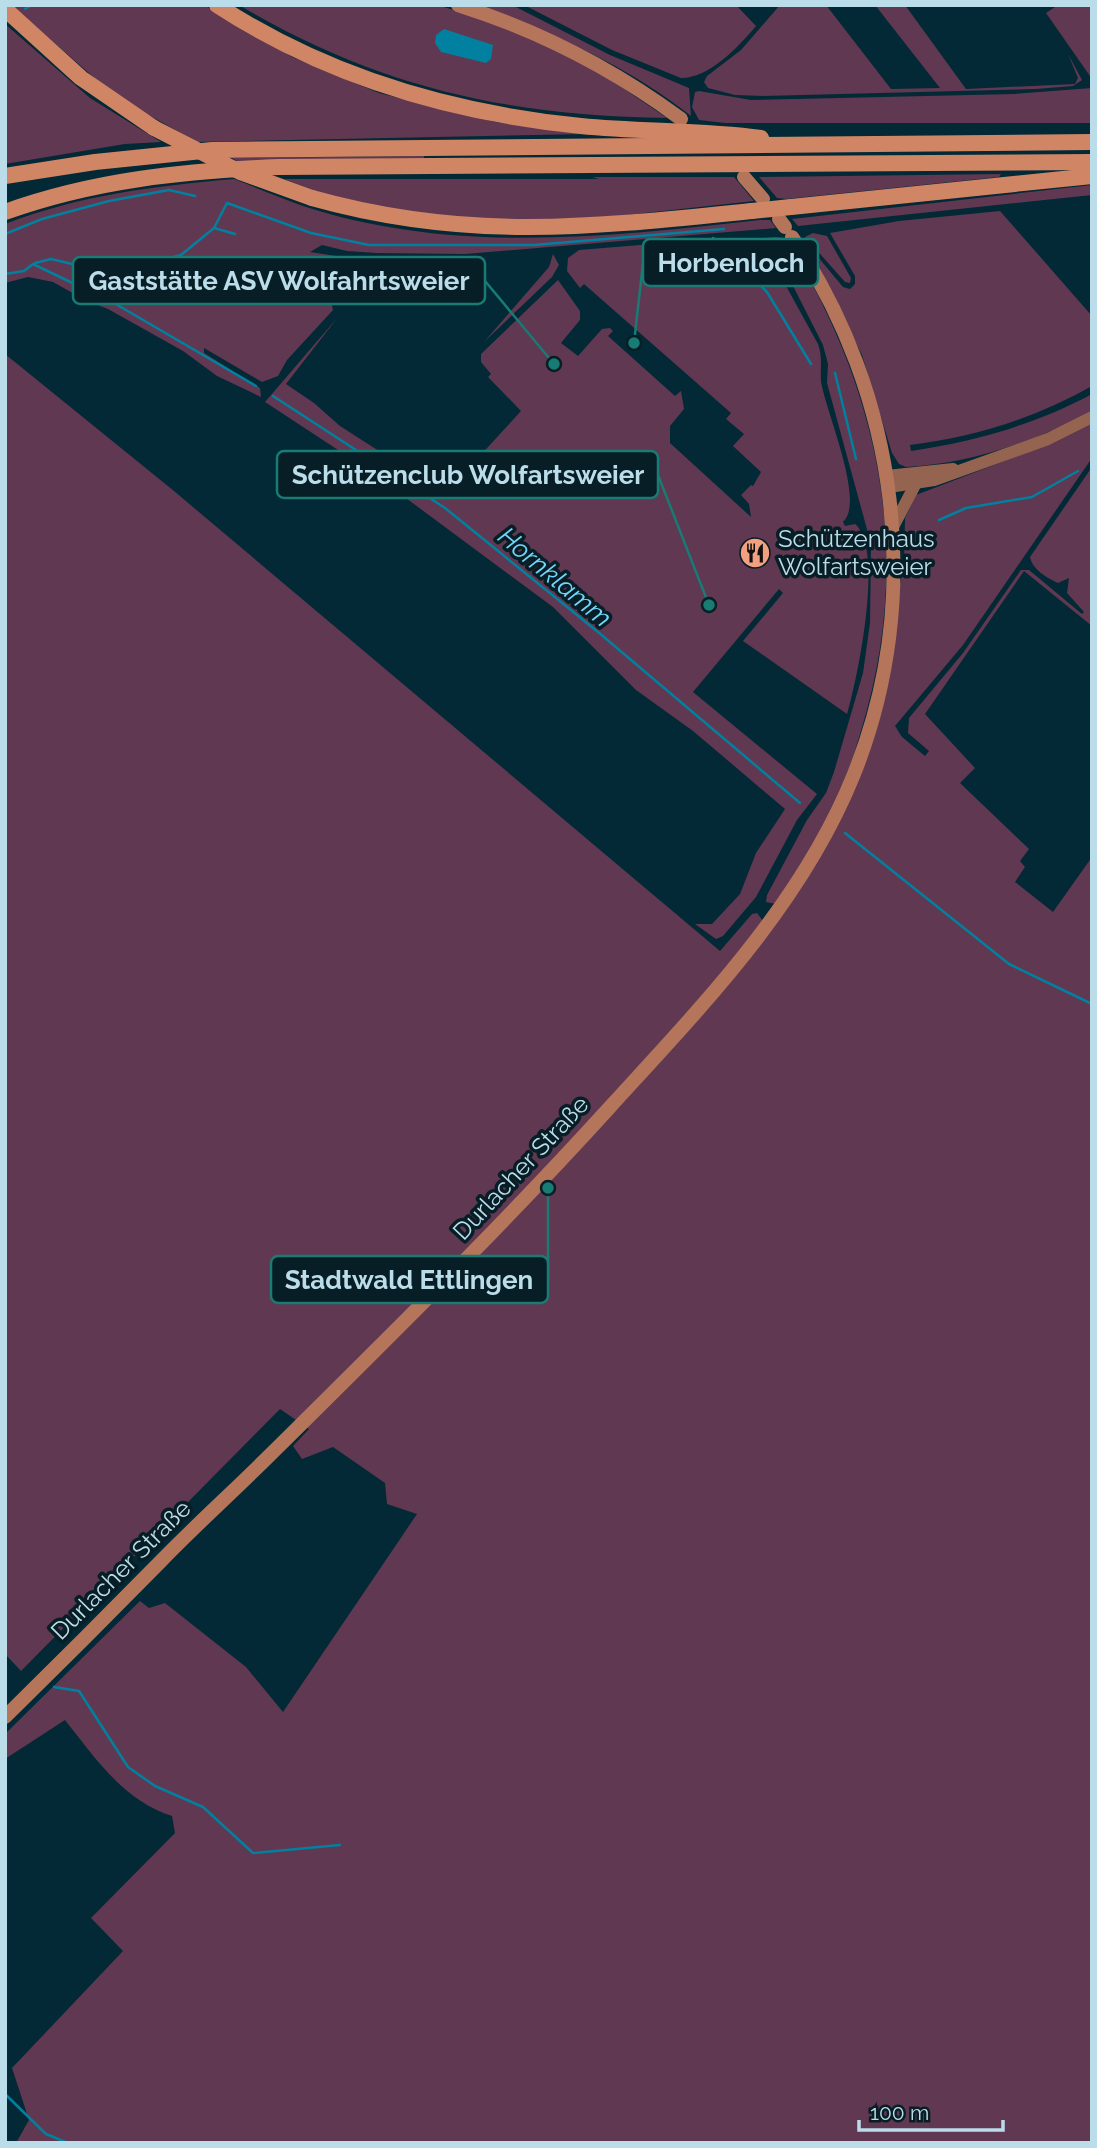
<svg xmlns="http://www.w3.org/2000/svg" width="1097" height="2148" viewBox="0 0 1097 2148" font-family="Raleway,sans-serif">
<rect width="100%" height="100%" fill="#022935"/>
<g fill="#603851">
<path d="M 11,5 L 204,5 L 292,57 L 379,93 L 495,122 L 587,134 L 197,142 L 138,109 L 98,81 Z"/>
<path d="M 239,5 L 437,5 L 474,16 L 580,59 L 667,118 C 508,116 377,87 239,5 Z"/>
<path d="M 476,5 L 516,7 L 610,55 L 689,88 L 691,116 C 628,66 553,33 476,5 Z"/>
<path d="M 524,5 L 736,5 L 756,26 C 739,46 710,78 681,78 L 612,50 Z"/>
<path d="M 780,5 L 826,5 L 891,89 L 940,88 L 875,5 L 905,5 L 966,89 L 1075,84 L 1078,78 L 1068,54 L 1082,80 L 1073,86 L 1036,89 L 763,96 L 735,95 L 708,88 L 704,82 L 707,76 L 741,50 Z"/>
<path d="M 1058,5 L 1092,5 L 1092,79 L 1046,13 Z"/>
<path d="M 5,24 L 90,98 L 161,142 L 125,144 L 5,164 Z"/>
<path d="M 1092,88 L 1092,123 L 725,123 L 699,120 L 692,107 L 695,92 L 699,91 L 751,100 L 1014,94 Z"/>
<path d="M 424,156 L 424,159 L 238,162 L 232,158 Z"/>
<path d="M 1001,174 L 999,177 L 786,199 L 777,198 L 759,177 Z"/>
<path d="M 592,177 L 734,177 L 754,201 L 608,217 L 489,221 L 389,209 L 321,193 L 284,179 L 599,179 Z"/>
<path d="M 234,179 C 257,188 280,198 303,206 C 453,255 607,237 760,220 L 770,220 L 776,228 L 465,254 L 376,253 L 347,251 L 322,245 L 310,252 L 369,261 L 332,306 L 333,310 L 287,360 L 278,376 L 262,382 L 204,348 L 204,353 L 260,388 L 261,397 L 217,376 L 183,351 L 108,309 L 87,301 L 53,282 L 28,277 L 5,283 L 5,224 C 80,195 155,186 234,179 Z"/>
<path d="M 1092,185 L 1092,195 L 798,226 L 792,219 Z"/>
<path d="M 1000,211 L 1092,316 L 1092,386 C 1035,418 975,437 910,445 L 911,451 C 976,441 1034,425 1092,394 L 1092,412 C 1035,441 970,464 906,467 L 899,464 L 892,453 L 862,355 L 817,266 L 820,262 L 803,239 L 843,287 L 850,289 L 855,284 L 855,276 L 830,233 L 899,221 Z"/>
<path d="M 813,233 L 827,236 L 851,278 L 850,283 L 845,282 L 805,237 Z"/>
<path d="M 775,237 L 786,238 C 881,393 915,558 860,734 C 850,768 839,802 821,833 C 808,857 791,881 776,904 L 766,902 L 767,895 L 807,820 L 826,793 L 834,772 L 863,673 L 870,623 L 871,544 L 827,383 L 828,364 L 823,345 L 790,280 L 774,264 L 749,257 L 742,246 L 745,240 Z"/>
<path d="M 725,238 L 734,240 L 745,262 L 769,267 L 780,275 L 818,344 C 823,358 820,368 821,381 C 825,410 866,502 843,522 L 845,526 L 855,524 C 885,548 857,680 847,714 L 743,641 L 783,593 L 779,589 L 693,692 L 817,794 L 797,820 L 756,897 L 723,936 L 716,939 L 695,924 L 712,924 L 740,894 L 756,853 L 785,809 L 693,731 L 636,690 L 553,607 L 364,467 L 265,402 L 338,317 L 286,384 L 314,403 L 340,426 L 421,478 L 453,489 L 458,487 L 478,458 L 521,411 L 488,377 L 491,374 L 481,362 L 481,354 L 558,280 L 580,311 L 580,320 L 561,343 L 578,356 L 602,329 L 610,328 L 613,331 L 608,336 L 675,396 L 681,391 L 684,409 L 670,426 L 670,443 L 751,517 L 749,504 L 741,495 L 751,485 L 753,486 L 761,472 L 733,446 L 744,434 L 726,419 L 731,413 L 584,284 L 580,288 L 567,271 L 568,258 L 579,250 Z"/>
<path d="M 553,254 L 559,265 L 552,277 L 484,342 L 549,267 Z"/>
<path d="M 5,354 L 174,491 L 720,951 L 752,914 L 757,913 L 763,921 L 739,967 L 843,814 L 904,568 L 905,518 L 916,495 L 1051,443 L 1092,423 L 1092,458 L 963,645 L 895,726 L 902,737 L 925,756 L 929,751 L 908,733 L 909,718 L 963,653 L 1021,570 L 1029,570 L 1082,614 L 1084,612 L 1067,593 L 1069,578 L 1058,583 C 1047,578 1032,569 1030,557 L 1092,467 L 1092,626 L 1024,571 L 925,714 L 975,768 L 960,783 L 1029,849 L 1020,861 L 1025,867 L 1015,882 L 1053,912 L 1092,857 L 1092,2143 L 16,2143 L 29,2120 L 12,2068 L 123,1951 L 91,1918 L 175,1833 L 172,1816 C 124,1801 95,1758 65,1720 L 5,1759 L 5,1734 L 140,1601 L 149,1608 L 165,1603 L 246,1667 L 283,1712 L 417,1514 L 387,1504 L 385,1483 L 333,1447 L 302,1459 L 293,1446 L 309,1429 L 280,1409 L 21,1671 L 5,1654 Z"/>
</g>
<path fill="#01809f" d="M 444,29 L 493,45 L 491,59 L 486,63 L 441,52 L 435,43 L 436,35 Z"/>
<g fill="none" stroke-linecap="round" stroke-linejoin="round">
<g stroke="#01809f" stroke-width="2.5">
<path d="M 25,9 L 32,5"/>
<path d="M 214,228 L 227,203 L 311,233 L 369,245 L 534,245 L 724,229"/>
<path d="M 5,234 L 42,219 L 109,201 L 169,190 L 195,196"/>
<path d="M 713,238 L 767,292 L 811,364"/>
<path d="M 35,263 L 51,259 L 72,264 L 158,261 L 181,255 L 214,228 L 235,234"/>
<path d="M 5,274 L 24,271 L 33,264 L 114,303 L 256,386"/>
<path d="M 835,373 L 856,459"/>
<path d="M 273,396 L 445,508 L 598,632 L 800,803"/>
<path d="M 939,520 L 966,508 L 1032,497 L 1078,471"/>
<path d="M 845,833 L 1009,964 L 1092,1004"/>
<path d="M 54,1687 L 79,1691 L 128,1767 L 155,1786 L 203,1807 L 253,1853 L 340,1845"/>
<path d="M 5,2094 L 46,2134 L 68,2143"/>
<path d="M 81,2143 L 107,2143"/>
</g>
<g stroke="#956450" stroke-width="12">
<path d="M 887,476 L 953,469"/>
<path d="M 889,487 L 934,480 L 1048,439 L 1092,417"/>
<path d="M 893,527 L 915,485"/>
</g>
<g stroke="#b4755b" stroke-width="14">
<path d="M 458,5 C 540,31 612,68 681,119"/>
<path d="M 744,177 L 763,199"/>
<path d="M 779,219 L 785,227"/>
<path d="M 5,1717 C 58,1665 110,1613 162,1560 C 198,1523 237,1488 274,1451 C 388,1338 502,1226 610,1107 C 702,1006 802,904 854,774 C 925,596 898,395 792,237"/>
</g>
<g stroke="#d08565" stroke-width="16">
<path d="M 217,5 C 327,77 451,113 581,126 C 641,132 701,130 761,138"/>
<path d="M 5,9 L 81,78 L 154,128"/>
<path d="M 5,176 L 95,162 L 212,150 L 1092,142"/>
<path d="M 312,198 C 469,242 594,227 752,211"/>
<path d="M 791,207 L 1092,176"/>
<path d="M 5,212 C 94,180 184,171 278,167 L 1092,162"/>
</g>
<g stroke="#d08565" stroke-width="16">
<path d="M 154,128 L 240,172 L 312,198"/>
<path d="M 752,211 L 791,207"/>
</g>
</g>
<defs>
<g id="restaurant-disc" transform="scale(1.575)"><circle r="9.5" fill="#f2a07f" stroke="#081e26"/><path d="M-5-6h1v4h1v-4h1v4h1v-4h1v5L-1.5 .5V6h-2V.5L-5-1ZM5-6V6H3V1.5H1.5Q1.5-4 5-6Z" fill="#111"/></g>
</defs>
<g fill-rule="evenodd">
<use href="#restaurant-disc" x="755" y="553"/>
</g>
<g text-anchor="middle" stroke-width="7" stroke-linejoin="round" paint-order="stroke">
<g font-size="24" fill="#bbdce9" stroke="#081e26" text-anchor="start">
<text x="778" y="547">Schützenhaus<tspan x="778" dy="28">Wolfartsweier</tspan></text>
</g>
<g font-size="24" fill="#bbdce9" stroke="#081e26">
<text transform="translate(521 1168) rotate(-47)" y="8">Durlacher Straße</text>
<text transform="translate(121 1570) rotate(-45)" y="8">Durlacher Straße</text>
</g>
<g font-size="26" font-style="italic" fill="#71d6fa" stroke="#081e26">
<text transform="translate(555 577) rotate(40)" y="9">Hornklamm</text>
</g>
</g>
<path fill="none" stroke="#187b74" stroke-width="2.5" d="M634 343L643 263M554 364L485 281M709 605L658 475M548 1188L548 1280"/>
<g fill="#187b74" stroke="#081e26" stroke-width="2.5">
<circle cx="634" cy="343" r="7"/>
<circle cx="554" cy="364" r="7"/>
<circle cx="709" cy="605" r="7"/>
<circle cx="548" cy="1188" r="7"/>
</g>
<g fill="#081e26" stroke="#187b74" stroke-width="2.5">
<rect x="643" y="239" width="175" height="47" rx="7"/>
<rect x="73" y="257" width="412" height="47" rx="7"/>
<rect x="277" y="451" width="381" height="47" rx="7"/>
<rect x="271" y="1256" width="277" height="47" rx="7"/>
</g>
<g font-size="26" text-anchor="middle" font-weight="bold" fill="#bbdce9">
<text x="731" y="272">Horbenloch</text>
<text x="279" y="290">Gaststätte ASV Wolfahrtsweier</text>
<text x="468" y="484">Schützenclub Wolfartsweier</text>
<text x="409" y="1289">Stadtwald Ettlingen</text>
</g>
<rect width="1097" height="2148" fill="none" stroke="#bbdce9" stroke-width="14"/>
<path d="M859 2120v10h144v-10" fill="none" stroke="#bbdce9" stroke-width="3.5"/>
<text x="870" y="2120" font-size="21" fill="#bbdce9" stroke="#081e26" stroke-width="5" paint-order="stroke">100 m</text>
</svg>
